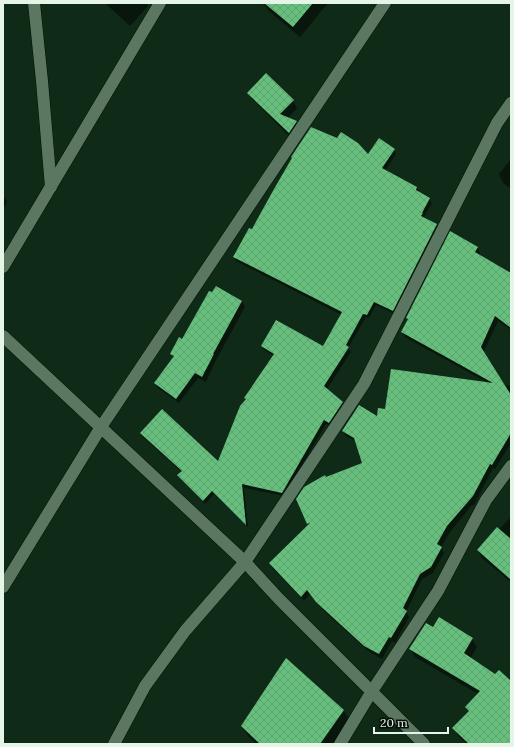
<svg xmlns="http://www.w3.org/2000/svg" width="514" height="747" viewBox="0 0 514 747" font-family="Lora,serif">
<defs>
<pattern id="building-cross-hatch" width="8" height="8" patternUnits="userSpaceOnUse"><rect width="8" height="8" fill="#67bf7e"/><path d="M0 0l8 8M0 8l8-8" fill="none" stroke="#5ea270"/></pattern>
</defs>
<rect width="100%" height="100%" fill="#0f2a17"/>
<g fill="#0007">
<path d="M 105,3 L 146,3 L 148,6 L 130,26 Z"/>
<path d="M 263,3 L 328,3 L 300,37 L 269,11 Z"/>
<path d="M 266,75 L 293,101 L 297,108 L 288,118 L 296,122 L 300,129 L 293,140 L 253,100 L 248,93 Z"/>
<path d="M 394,150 L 396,154 L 385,171 L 417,188 L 419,191 L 418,192 L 429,199 L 432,203 L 424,217 L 436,225 L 439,229 L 395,314 L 376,305 L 369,318 L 366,317 L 348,348 L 351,352 L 327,389 L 342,402 L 345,406 L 331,426 L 326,424 L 284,496 L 244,488 L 248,527 L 214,494 L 205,504 L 181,479 L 179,475 L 182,472 L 143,437 L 141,433 L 219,462 L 247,401 L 245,398 L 274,356 L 264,350 L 262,346 L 324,347 L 342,315 L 236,261 L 234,257 L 252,230 L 369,155 Z"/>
<path d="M 511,159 L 511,189 L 503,183 L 499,174 Z"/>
<path d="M 3,198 L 5,198 L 7,202 L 3,209 Z"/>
<path d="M 477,247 L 480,253 L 478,256 L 511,274 L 511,330 L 498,321 L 483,353 L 504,385 L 511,386 L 511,443 L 495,469 L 493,468 L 474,505 L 472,505 L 450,532 L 441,547 L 444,553 L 433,573 L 422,579 L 406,612 L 409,617 L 395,643 L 392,641 L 382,659 L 368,651 L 321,608 L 310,594 L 304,601 L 273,569 L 270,564 L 309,526 L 308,523 L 326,478 L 364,464 L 357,442 L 346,436 L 343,431 L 377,417 L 386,410 L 488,383 L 405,337 L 402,332 L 409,320 L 407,318 Z"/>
<path d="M 242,301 L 245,307 L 216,360 L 206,382 L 198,378 L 179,403 L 158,388 L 155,383 L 174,358 L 172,354 L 183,340 Z"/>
<path d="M 511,517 L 511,582 L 482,558 L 478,551 Z"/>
<path d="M 434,628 L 472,639 L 477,647 L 470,659 L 495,675 L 511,683 L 511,744 L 467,744 L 458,736 L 454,728 L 469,712 L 466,707 L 478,694 L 415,657 L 410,649 Z"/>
<path d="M 286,659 L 344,711 L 350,721 L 333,744 L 256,744 L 249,737 L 242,727 Z"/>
</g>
<g fill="url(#building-cross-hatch)">
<path d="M 264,3 L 313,3 L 293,27 Z"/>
<path d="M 266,73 L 294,100 L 280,114 L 297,121 L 289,133 L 247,93 Z"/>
<path d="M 311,127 L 337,138 L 341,132 L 358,143 L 368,154 L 379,138 L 395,149 L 382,168 L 417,187 L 416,190 L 430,198 L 422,213 L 423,213 L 421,216 L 437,224 L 393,311 L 374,302 L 367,315 L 363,314 L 346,345 L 349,347 L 324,386 L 343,402 L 329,423 L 324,420 L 282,493 L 242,484 L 246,525 L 212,491 L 203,501 L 177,475 L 182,471 L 140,433 L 162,409 L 218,461 L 240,406 L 246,399 L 244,398 L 274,354 L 261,346 L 276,320 L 323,346 L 342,312 L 233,257 L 249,228 L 252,229 L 274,189 L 292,158 L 291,157 Z"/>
<path d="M 450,231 L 478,247 L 475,252 L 511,273 L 511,328 L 495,316 L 481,347 L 511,395 L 511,433 L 492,465 L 490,464 L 473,496 L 447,526 L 437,544 L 442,547 L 431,567 L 420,574 L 403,608 L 407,611 L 391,638 L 389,637 L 379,654 L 364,646 L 316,602 L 307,590 L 301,597 L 269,563 L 310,523 L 307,524 L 296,499 L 304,487 L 325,475 L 326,477 L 362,463 L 354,438 L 342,431 L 359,405 L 377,416 L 378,408 L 385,409 L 391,369 L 493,383 L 401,332 L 408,319 L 406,318 Z"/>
<path d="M 216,286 L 242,301 L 213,354 L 214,354 L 202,377 L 195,373 L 176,399 L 154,383 L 174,356 L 170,354 L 179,337 L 182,339 L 209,291 L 212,292 Z"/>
<path d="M 497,527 L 511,539 L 511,580 L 477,550 Z"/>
<path d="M 439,617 L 473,638 L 464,653 L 495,674 L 499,670 L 511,681 L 511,744 L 469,744 L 452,728 L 469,711 L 465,707 L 480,691 L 409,649 L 426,623 L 433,627 Z"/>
<path d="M 286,658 L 344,710 L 320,744 L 260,744 L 241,726 Z"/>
</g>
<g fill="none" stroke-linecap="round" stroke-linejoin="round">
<g stroke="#001203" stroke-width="13">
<g id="street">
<path d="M 34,3 L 42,81 L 51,187"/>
<path d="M 3,267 L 160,3"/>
<path d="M 3,336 L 245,562 L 279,599 L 424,744"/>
<path d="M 3,587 L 101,427 L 385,3"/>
<path d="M 114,744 L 145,686 L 185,631 L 245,562 L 364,384 L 497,123 L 511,103"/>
<path d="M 340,744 L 372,691 L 438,591 L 486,500 L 511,466"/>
</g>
</g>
<use href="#street" stroke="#5b7761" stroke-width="12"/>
</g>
<rect width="514" height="747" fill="none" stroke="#e5f5e7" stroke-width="8"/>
<path d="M374 727v6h74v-6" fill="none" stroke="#e5f5e7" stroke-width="2"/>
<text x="380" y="727" font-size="12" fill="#e5f5e7" stroke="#050f07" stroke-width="3" paint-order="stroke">20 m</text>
</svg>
